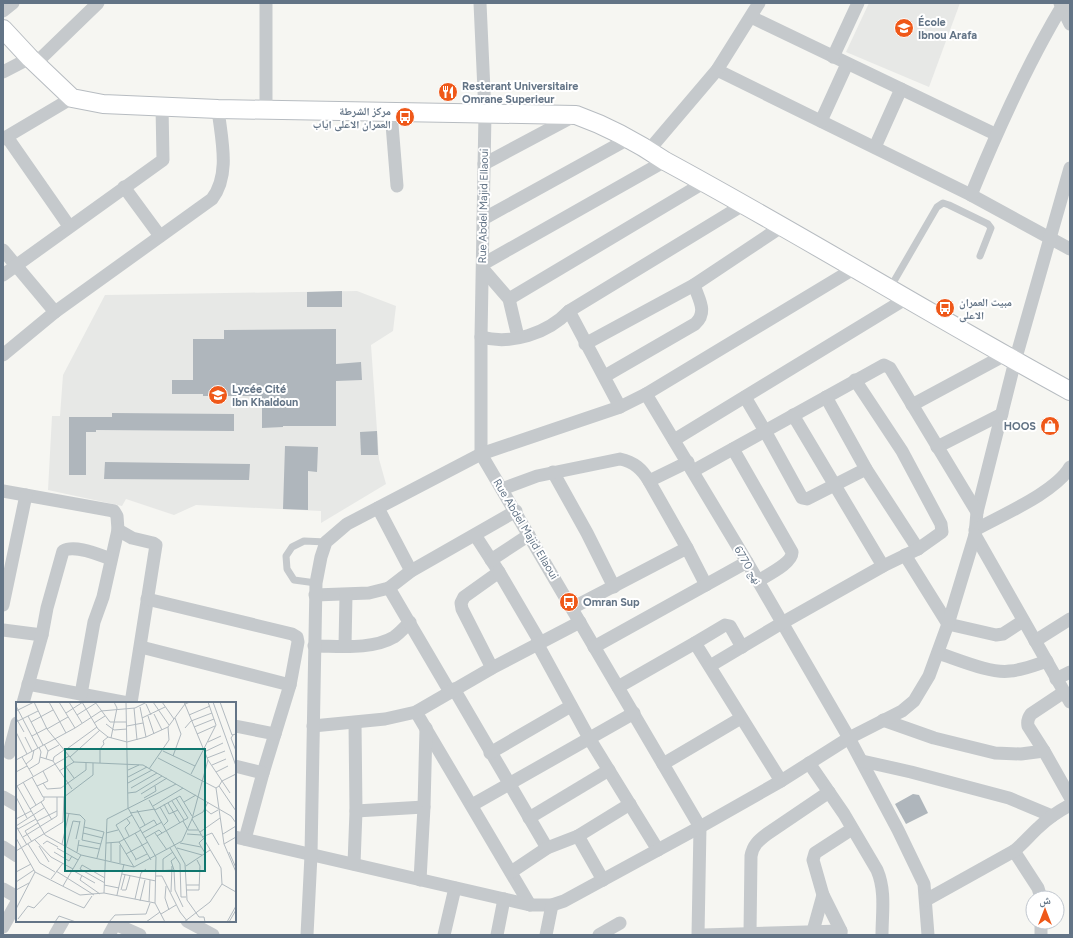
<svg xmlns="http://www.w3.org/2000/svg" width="1073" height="938" viewBox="0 0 1073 938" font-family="Figtree,'Noto Naskh Arabic',sans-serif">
<rect width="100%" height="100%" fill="#f6f6f2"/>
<g fill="#e7e8e6">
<path d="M 869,3 L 960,3 L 929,87 L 846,52 Z"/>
<path d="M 357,291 L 396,306 L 393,331 L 371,345 L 379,459 L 386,484 L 321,523 L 321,511 L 196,505 L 174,515 L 126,499 L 122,506 L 48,490 L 52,416 L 60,416 L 63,375 L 105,295 Z"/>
</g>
<g fill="#afb6bc">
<path d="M 342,291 L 342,307 L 307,307 L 307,292 Z"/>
<path d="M 336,329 L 336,364 L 361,362 L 362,380 L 336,381 L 336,426 L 283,426 L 283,427 L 262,428 L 262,396 L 203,396 L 203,394 L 172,394 L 172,380 L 193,380 L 193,339 L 224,339 L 224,330 Z"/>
<path d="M 112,413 L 234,414 L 234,431 L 96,430 L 96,432 L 86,432 L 86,475 L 69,475 L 69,417 L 112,417 Z"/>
<path d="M 377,431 L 378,455 L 361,455 L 360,432 Z"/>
<path d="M 285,446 L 318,447 L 317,472 L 308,471 L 308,510 L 283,509 Z"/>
<path d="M 105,462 L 250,464 L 249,480 L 104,479 Z"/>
<path d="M 913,794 L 919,795 L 928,813 L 906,824 L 895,804 Z"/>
</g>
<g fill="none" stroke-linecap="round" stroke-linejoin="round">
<g stroke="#b7bcc1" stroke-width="20">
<path id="secondary" d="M 3,29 L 30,58 L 72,98 L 103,104 L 218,109 L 576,115 C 607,126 637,142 665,161 C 802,235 934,317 1070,391"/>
</g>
<g stroke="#c5c9cc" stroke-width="7">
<path d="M 890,288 L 937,207 L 943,203 L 949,205 L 988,224 L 991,228 L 980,256"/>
<path d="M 316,583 L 294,580 L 287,569 L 286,556 L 292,547 L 304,541 L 326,542"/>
</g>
<g stroke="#c5c9cc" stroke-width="13">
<path d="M 480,3 L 485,113 L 481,337 L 481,454 L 700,827 L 698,935"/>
<path d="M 1060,3 L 1070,24"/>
<path d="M 3,11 L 13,3"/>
<path d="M 751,17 L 995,134"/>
<path d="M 833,57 L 858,3"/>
<path d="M 36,63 L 98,3"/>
<path d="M 717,70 L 971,195 L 1070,249"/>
<path d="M 3,72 L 30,58"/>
<path d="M 266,110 L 266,3"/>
<path d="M 391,112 L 397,186"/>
<path d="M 821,121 L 847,64"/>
<path d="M 7,137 L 69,226"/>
<path d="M 3,139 L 72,98"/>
<path d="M 875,147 L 901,89"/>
<path d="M 649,150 L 717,70 L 759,3"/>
<path d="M 484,164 L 574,116"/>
<path d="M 1070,168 L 1015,361 L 977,512 L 975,535 L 1070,702"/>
<path d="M 124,187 L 160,236"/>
<path d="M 971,195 C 998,129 1027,64 1064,3"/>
<path d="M 483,219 L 628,139"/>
<path d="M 3,250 L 55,312"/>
<path d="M 483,264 L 665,161"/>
<path d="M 483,269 L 509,299 L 518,337"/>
<path d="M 3,275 L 163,160 L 162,106"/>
<path d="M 509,299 L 705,182"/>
<path d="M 569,311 L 620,407"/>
<path d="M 481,337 C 511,345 547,334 569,311 L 743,205"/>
<path d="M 585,344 L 694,285 L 781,227"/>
<path d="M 3,355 L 55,312 L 212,199 C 231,174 221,138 218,109"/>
<path d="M 605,376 L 695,324 C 708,312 699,300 694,285"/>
<path d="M 646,394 L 747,562 L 849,738 L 898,830 L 924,884 L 928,935"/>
<path d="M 745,397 L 765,431 L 802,498 L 807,499 L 811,497 L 866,469"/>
<path d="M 826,397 L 866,469 L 918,549"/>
<path d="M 912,405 L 1005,355"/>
<path d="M 793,415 L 883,566"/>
<path d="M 674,440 L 907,298"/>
<path d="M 937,447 L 1002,414"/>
<path d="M 733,449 L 792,552 C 793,563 767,575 758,581"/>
<path d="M 693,471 L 884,365 L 890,368 L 977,512"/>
<path d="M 553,472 L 587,533 L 614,587"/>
<path d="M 649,481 L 687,548"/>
<path d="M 502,489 L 537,476 L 620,459 C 634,462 642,469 649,481 L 688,462"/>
<path d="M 3,491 L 114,511 L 117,516 L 118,530 L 132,538 L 153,543 L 156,545 L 131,703"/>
<path d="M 378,508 L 411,571"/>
<path d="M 975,530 C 1002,515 1056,492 1070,467"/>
<path d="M 475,535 L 499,572 L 464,597 L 461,603 L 462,609 L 492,668"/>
<path d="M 905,555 L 948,624 L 996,635 L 1003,634 L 1023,621"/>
<path d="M 491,560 L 529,535"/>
<path d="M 499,572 L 540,642"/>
<path d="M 315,595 L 369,593 L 389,588"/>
<path d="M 147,599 L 292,634 L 297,637 L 298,642 L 290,685 L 263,773 L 245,839"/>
<path d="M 3,605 L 26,495"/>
<path d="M 572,608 L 687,548 L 706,585"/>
<path d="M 3,630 L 42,635"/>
<path d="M 1035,641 L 1070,619"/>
<path d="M 537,643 L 589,738 L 658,850"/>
<path d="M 695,643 L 781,781"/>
<path d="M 314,646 C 339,646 372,650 394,637 C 400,633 405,627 410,622"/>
<path d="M 345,646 L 346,595"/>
<path d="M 141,647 L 290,685"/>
<path d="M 594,647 L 747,562"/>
<path d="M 938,653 C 957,659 991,674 1010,671 C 1023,670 1035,665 1047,661"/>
<path d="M 710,666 L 782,623 L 883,566 L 918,549 L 942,532 L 941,524 L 902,451 L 855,380"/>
<path d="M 1056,679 L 1070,672"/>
<path d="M 28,684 L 128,703"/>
<path d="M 618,687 L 695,643 L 725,625 L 730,626 L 742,647"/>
<path d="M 454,689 L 547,848"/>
<path d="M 450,692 L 389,588 L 411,571 L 516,511"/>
<path d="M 1064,692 L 1031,714 C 1028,718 1027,721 1028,726 L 1044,751 L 1070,797"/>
<path d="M 81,694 L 94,622 L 103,597 L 118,530"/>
<path d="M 23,703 L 42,635 L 47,608 L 63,551 C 75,544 99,555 111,559"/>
<path d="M 416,712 L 530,905"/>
<path d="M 883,720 L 934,738 L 995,753 L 1021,754 L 1044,751"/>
<path d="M 235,726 L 275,734"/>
<path d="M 313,726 L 385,719 L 416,712 L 492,668 L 580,622"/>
<path d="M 9,753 L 17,723"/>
<path d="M 490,753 L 571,706"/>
<path d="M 862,761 L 911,772 L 1009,798 L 1052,816"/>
<path d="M 809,763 L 844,814 L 877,870 C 886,891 882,913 882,935"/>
<path d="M 663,764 L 741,718"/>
<path d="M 235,766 L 263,773"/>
<path d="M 3,797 L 17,805"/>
<path d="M 472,805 L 634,713"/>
<path d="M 356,811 L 424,807"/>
<path d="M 529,818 L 609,770"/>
<path d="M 578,836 L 603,880"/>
<path d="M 235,837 L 530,905 L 552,905 L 564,901 L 700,827 L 781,781 L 849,738 L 902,711 L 914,701 L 929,676 L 948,624 L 975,535"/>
<path d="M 3,847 L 17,856"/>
<path d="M 1014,851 L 1038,888 L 1041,898"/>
<path d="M 354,864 L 356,811 L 355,723"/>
<path d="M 511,872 L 547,848 L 578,836 L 630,804"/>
<path d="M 420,880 L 424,807 L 426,728"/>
<path d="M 3,889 L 17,897"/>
<path d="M 926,900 L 1014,851 C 1024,843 1030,835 1039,827 C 1048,818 1059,811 1070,805"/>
<path d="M 117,921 L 115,924 L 140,935"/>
<path d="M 187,921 L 213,935"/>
<path d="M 1041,922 L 1041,935"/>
<path d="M 3,927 L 17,902"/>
<path d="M 750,933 L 751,856 C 753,845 758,841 767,834 L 829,792"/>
<path d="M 55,935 L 63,921"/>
<path d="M 109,935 L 115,924"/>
<path d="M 307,935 L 311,855 L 316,583 L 321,557 L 326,542 L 347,524 L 481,454 L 620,407 L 646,394 L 855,268"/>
<path d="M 444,935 L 455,888"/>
<path d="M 497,935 L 504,899"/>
<path d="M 546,935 L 552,905"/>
<path d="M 599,935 L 620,923"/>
<path d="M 703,935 L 841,931"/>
<path d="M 813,935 L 813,931 L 823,895"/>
<path d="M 841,935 L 841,931 L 823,895 L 813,860 L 815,853 L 852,829"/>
</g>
<use href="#secondary" stroke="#fff" stroke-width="18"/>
</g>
<defs>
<g id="school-disc" transform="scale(1)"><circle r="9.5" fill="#ef5819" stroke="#fff"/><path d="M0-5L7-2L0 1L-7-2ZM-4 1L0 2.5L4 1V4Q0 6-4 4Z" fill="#fff"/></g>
<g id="restaurant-disc" transform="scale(1)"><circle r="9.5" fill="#ef5819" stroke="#fff"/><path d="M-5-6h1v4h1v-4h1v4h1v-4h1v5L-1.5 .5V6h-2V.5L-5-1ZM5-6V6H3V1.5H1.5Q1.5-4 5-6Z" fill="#fff"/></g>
<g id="bus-disc" transform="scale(1)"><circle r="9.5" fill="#ef5819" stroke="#fff"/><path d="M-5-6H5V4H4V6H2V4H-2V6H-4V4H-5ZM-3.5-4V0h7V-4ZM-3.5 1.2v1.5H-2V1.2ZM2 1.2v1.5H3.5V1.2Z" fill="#fff"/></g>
<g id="shop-disc" transform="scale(1)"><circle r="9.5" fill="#ef5819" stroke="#fff"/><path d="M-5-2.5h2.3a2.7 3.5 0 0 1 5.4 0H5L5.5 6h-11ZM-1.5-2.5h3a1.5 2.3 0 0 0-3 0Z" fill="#fff"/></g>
</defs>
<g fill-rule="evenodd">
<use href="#school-disc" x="904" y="28"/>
<use href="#restaurant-disc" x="448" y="92"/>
<use href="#bus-disc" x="405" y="117"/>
<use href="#bus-disc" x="945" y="308"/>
<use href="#school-disc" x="218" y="395"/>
<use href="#shop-disc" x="1050" y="426"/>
<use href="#bus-disc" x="569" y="602"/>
</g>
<g text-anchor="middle" stroke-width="4" stroke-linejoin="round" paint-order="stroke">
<g font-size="11" font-weight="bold" fill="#637486" stroke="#fff" text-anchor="start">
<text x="918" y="26">École<tspan x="918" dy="13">Ibnou Arafa</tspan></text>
<text x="462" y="90">Resterant Universitaire<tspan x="462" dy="13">Omrane Superieur</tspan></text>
<text x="391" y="115" text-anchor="end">مركز الشرطة<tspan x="391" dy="13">العمران الاعلى اياب</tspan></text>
<text x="959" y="306">مبيت العمران<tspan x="959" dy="13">الاعلى</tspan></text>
<text x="232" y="393">Lycée Cité<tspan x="232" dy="13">Ibn Khaldoun</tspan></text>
<text x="1036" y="430" text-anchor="end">HOOS</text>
<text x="583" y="606">Omran Sup</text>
</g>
<g font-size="11" fill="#637486" stroke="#fff">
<text transform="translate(483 206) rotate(-89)" y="4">Rue Abdel Majid Ellaoui</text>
<text transform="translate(526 529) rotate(59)" y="4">Rue Abdel Majid Ellaoui</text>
<text transform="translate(748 565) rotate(60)" y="4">نهج 6770</text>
</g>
</g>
<g transform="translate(16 702)">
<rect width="220" height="220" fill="#f6f6f2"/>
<path fill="none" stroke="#b2bac0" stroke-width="1" d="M 18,0 L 31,27 L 58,60 L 127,63 L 215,114 L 220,121M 33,0 L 50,31M 43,0 L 59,26M 53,0 L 66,21M 66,0 L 82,27 L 92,35 L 111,40 L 130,35 L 152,25 L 169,2 L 174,0M 79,0 L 94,20 L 110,20M 110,0 L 112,106 L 140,155 L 139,201 L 149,220M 137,0 L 153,23M 146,0 L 158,17M 168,0 L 192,58 L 206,79 L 203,84M 197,0 L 220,64M 204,0 L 216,33 L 220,32M 130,2 L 135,13M 0,4 L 22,46M 124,5 L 130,35M 118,6 L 121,38M 0,9 L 18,0M 50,11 L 67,0M 138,12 L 146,28M 61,13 L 80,1M 173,13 L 194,4M 12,14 L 27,43M 132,14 L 138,32M 0,16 L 8,30M 126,16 L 149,5M 0,20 L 22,9M 15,20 L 37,8M 78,21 L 89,14M 90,22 L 98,28 L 111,27M 111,24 L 127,21M 178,25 L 198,17M 169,26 L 175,19 L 196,11M 31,27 L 52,15M 0,30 L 11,52M 181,32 L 199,24M 217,33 L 215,36 L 220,49M 16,34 L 31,26M 9,35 L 16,49M 95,36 L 101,6 L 98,0M 192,40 L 205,34M 28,42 L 32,49 L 30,57M 32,49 L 43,43M 48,49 L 81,25M 147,49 L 179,64M 188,50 L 207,41M 157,54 L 165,32 L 159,16M 6,55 L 17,74M 24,55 L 37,59 L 56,87M 54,55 L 84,28M 142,56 L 200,86 L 203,84 L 220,109M 191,56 L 209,49M 0,58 L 59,26 L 85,9 L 119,6 L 131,0M 192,58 L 176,117 L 205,166 L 206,182 L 220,190M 37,59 L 38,55 L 48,48M 84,61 L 84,47 L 88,42 L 87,39 L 92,35M 10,62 L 16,57 L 18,48M 196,63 L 210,57M 50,65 L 58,76M 13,67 L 23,61 L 25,50 L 23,45M 133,67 L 153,38 L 152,25M 112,68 L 123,63M 43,69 L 58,60M 0,70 L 11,64M 200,70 L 212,64M 175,72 L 200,23 L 192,0M 16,75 L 27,95 L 48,95 L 77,73 L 77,61M 112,75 L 131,65M 7,80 L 20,103M 27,81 L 31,87 L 45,86 L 70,68 L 70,61M 112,81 L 136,68M 1,84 L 29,133 L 65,153 L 118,165 L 166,139 L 176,117M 1,84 L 53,54M 21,84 L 32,79 L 27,69M 115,86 L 141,71M 200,86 L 208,142 L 220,170M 112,91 L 120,90 L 146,74M 214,91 L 206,79 L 220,72M 125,92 L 151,76M 0,95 L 11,116M 128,96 L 140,89 L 139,84M 133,98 L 169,162 L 171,198 L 183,215 L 188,215 L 189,220M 156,99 L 168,118M 25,100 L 36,118M 168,100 L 180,93M 152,101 L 164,121M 148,102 L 153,112 L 162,108M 137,104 L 167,86M 144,105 L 152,119 L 148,123M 14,107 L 28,98 L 28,95M 189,107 L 195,112 L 202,108M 121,108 L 129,123M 139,108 L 164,94 L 176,114M 49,111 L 64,113 L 69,118 L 66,138 L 85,142M 114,111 L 139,107M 176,116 L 187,110 L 192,100M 0,117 L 15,109M 111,117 L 114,121 L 109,126 L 113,134M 21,119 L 41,109M 167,119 L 172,128 L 182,128M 0,124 L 28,106M 0,124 L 11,143M 68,125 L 88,130 L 81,156M 124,126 L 138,118 L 141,123M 2,127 L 20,117M 184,130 L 204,116M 67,131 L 87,136M 90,131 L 102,128M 119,131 L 135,158M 126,131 L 146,120M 139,131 L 151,148M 171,132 L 185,133M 207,132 L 220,124M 141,134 L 172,116 L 160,96M 7,135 L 41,114 L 41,95M 186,135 L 196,131 L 203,143M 0,136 L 19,170 L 64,193 L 88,191 L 139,201M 129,136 L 143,128 L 146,131M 60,137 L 64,119M 108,137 L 100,123 L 116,113M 108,137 L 120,157M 187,137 L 183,141 L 189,151M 19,138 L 35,155 L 57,167M 16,140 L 9,129 L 22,121M 103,140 L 118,165M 90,141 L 103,140 L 125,128M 164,141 L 185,145M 12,142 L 24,161 L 39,170M 27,142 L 31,139 L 42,145M 46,142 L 53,111M 208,142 L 220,135M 62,143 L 83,147M 23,144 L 33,160M 50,145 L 57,119 L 64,120M 41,146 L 62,158M 154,146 L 164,162 L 165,195 L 170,195M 161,146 L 186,153M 0,149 L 47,120 L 48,95M 38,150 L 53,159 L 56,154M 61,150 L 63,138M 213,150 L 220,166M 110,152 L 132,140M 160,155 L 155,159 L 158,168 L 159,188 L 167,205M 119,158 L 131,152M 95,159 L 95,141M 104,161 L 104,143M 66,163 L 64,167 L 89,181M 66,163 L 89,176M 170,164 L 194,148M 56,168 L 79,181M 147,168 L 147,157 L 157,150M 40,169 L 78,193M 140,169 L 157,168M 0,170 L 15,162M 106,172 L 140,179M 66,173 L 64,178 L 84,192M 140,174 L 146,174 L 164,210 L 172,220M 35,177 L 47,161M 0,180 L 18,168M 88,183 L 103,186M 170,183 L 183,183M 47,184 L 65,153M 150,184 L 149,196 L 153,208M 0,188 L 13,181M 105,188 L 109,173M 106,188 L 110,188 L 114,174M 170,188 L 183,188 L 184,164 L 181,158M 155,190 L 156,164M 88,191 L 91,117 L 160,82M 101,193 L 108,162M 119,197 L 125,171 L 130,167M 124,199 L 129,178M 133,200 L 134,178M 0,207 L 19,170M 145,212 L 160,203M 2,217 L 12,204 L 18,206 L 32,191 L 68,206 L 76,194M 39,220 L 43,214 L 60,220M 93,220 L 99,213 L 130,212 L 134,201M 130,220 L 144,210M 168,220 L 194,200 L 206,182M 211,220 L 220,204M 213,220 L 220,208"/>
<path fill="#0f766e" fill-opacity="0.15" stroke="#0f766e" stroke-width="2" d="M 49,47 L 189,47 L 189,169 L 49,169 Z"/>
<rect width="220" height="220" fill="none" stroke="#637486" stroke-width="2"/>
</g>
<rect width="1073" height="938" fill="none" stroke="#637486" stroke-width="8"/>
<g transform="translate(1045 910)"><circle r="19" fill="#ffffff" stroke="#c1c7cf"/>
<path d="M0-3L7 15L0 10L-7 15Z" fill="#ef5819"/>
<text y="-6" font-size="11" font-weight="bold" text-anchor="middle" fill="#637486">ش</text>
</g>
</svg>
